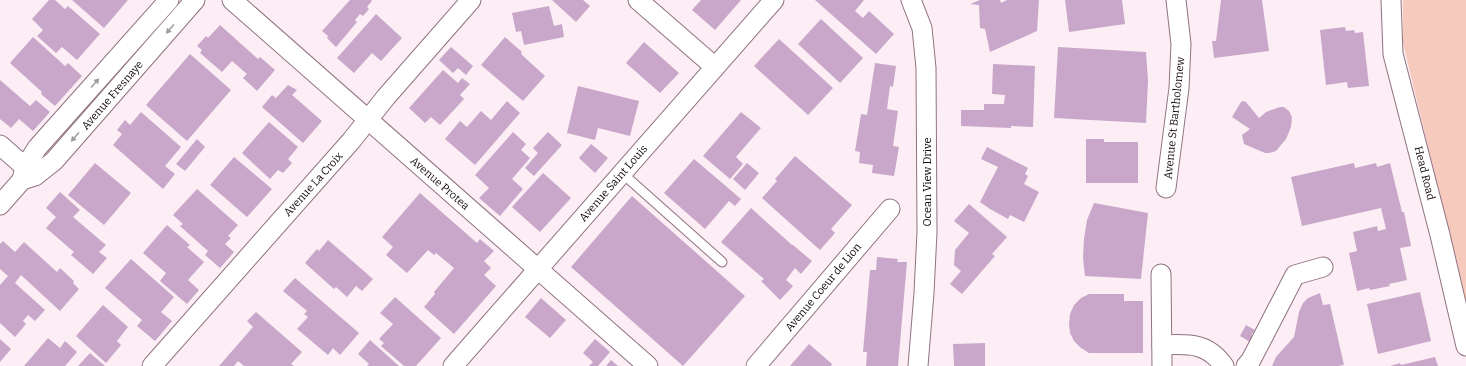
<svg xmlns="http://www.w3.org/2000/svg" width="1466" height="366" viewBox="0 0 1466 366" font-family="Bitter,serif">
<rect width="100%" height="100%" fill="#fceef4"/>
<path fill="#f7cabe" d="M 1403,0 L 1466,0 L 1466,305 L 1403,43 Z"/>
<g fill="#c9a7ca">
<path d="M 49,0 L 55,0 L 65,9 L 68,6 L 100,34 L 77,60 L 62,47 L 56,53 L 37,36 L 43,30 L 32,19 Z"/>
<path d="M 72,0 L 128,0 L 104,28 Z"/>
<path d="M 350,0 L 371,0 L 372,1 L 367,7 L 369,9 L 363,16 L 360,14 L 355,20 L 357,22 L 336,47 L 327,38 L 328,36 L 322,31 Z"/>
<path d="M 552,0 L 583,0 L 590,6 L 576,22 Z"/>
<path d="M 701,0 L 741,0 L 715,30 L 692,10 Z"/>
<path d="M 815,0 L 864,0 L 855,11 L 863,18 L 869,11 L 894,34 L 876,54 Z"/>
<path d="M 980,0 L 1000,0 L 1001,3 L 1007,0 L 1039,0 L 1037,31 L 990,52 L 985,29 L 980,28 L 979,5 L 970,4 Z"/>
<path d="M 1065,0 L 1122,0 L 1125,24 L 1069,32 Z"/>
<path d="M 1221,0 L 1262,0 L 1269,51 L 1214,58 L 1212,41 L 1216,41 Z"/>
<path d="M 549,6 L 554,26 L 562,24 L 564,37 L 524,45 L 521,31 L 516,32 L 512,13 Z"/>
<path d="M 376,14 L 402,38 L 381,61 L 372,53 L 354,73 L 337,58 Z"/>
<path d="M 821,19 L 863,58 L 840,83 L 798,44 Z"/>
<path d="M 220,25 L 258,59 L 260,57 L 275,70 L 257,91 L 243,78 L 247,74 L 232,61 L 222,72 L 200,53 L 202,50 L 197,46 L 206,36 L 208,38 Z"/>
<path d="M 1345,27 L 1346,31 L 1354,30 L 1355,33 L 1363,32 L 1369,86 L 1348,88 L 1347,82 L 1326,85 L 1320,30 Z"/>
<path d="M 33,37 L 65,66 L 68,63 L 82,76 L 55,106 L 41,94 L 42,92 L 10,63 Z"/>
<path d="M 505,37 L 522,52 L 521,54 L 545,76 L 523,101 L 481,65 Z"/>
<path d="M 779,39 L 833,88 L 808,115 L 754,66 Z"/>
<path d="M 644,42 L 679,73 L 660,93 L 626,63 Z"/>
<path d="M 451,47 L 473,66 L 466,75 L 458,68 L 453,73 L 439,60 Z"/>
<path d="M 1058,47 L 1146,52 L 1148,81 L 1146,123 L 1054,118 Z"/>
<path d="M 190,54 L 231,90 L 187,141 L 146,105 Z"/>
<path d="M 875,63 L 896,66 L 893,87 L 890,86 L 887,109 L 898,111 L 893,146 L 899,147 L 894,176 L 872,173 L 873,165 L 859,163 L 860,152 L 855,151 L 861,114 L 867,115 Z"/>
<path d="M 993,64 L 1035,66 L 1033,127 L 1011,126 L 1011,128 L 961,126 L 961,110 L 984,110 L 984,104 L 1004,104 L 1005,95 L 992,94 Z"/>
<path d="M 443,70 L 458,83 L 462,78 L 470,84 L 460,95 L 464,99 L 440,125 L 431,117 L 425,123 L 409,108 Z"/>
<path d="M 0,80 L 30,106 L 36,100 L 50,112 L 33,131 L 19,119 L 11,128 L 0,119 Z"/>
<path d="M 288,85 L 297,90 L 292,95 L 322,121 L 303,143 L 262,107 L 272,95 L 276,98 Z"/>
<path d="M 578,86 L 639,101 L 630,136 L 598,128 L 595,140 L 567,133 Z"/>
<path d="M 507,101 L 520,113 L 475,165 L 445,139 L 460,121 L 467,127 L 481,111 L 491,120 Z"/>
<path d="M 1243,101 L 1246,102 L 1259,118 L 1266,112 L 1280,107 L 1284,107 L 1289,111 L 1292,117 L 1291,127 L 1286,139 L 1276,151 L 1269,153 L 1265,153 L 1244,144 L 1242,135 L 1250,129 L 1232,117 L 1241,102 Z"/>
<path d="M 141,112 L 181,147 L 165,166 L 175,174 L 163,189 L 113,145 L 122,134 L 117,130 L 125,120 L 130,125 Z"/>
<path d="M 741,112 L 761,128 L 736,157 L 743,164 L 730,179 L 703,156 Z"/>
<path d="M 269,122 L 298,147 L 288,159 L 292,163 L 283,173 L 278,170 L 270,179 L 242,153 Z"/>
<path d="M 513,132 L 526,144 L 521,150 L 530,158 L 512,179 L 523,189 L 500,216 L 479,198 L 489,188 L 475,175 Z"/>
<path d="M 548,132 L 562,145 L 534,176 L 525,168 L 538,153 L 533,148 Z"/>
<path d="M 197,139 L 205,147 L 185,171 L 176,164 Z"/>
<path d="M 1086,139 L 1104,139 L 1104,142 L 1138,142 L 1138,183 L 1086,183 Z"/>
<path d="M 591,144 L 608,158 L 595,173 L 579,158 Z"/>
<path d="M 987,147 L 1028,168 L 1025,174 L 1028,176 L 1024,184 L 1039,192 L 1024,222 L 1010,215 L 1008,219 L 990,209 L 980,202 L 998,167 L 981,159 Z"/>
<path d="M 795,156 L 852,205 L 831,229 L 835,233 L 820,250 L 762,198 L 777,181 L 775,179 Z"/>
<path d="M 234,157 L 272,189 L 247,217 L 210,185 Z"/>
<path d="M 694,159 L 741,199 L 735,206 L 729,201 L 705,229 L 664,193 Z"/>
<path d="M 95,163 L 131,193 L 104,225 L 68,195 Z"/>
<path d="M 747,163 L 759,173 L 745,190 L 733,179 Z"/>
<path d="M 1354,163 L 1355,168 L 1376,163 L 1377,167 L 1390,163 L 1402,212 L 1404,212 L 1411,246 L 1400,248 L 1407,280 L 1389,284 L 1390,286 L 1370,290 L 1369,288 L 1357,291 L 1349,253 L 1357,251 L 1353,232 L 1377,226 L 1378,231 L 1386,229 L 1381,208 L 1302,226 L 1291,177 Z"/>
<path d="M 543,173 L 571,198 L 540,232 L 512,207 Z"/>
<path d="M 197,189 L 238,225 L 228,236 L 231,238 L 225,244 L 234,252 L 220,268 L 205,255 L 208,251 L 180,226 L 183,224 L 173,215 Z"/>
<path d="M 60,192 L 80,210 L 73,217 L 106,245 L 99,252 L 107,258 L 93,274 L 71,255 L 74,252 L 46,228 L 56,217 L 46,208 Z"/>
<path d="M 420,193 L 477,243 L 480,239 L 494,251 L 484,261 L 491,268 L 484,275 L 496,286 L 454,334 L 424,307 L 435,294 L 434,292 L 454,268 L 436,253 L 434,255 L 428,250 L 407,273 L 386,255 L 393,247 L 382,237 Z"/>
<path d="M 632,196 L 745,296 L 683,366 L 571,267 Z"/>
<path d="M 1094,203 L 1148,213 L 1141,279 L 1085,276 L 1083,258 L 1084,239 L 1087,220 Z"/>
<path d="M 969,204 L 1007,237 L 992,254 L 995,256 L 962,294 L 950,284 L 961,271 L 954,265 L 955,250 L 969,233 L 954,221 Z"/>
<path d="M 751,208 L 792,245 L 793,245 L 812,261 L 801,274 L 795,268 L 786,280 L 793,286 L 780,300 L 761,281 L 764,279 L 721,242 Z"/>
<path d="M 167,225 L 190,245 L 187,247 L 204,262 L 188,280 L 199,290 L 187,304 L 160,281 L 166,273 L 143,253 Z"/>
<path d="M 328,240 L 373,279 L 362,291 L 356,286 L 347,297 L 336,287 L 334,289 L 305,263 L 317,249 L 319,251 Z"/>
<path d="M 3,241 L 15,252 L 24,242 L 57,272 L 60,268 L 74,281 L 73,283 L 79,289 L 60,311 L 21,275 L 15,283 L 45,310 L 35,321 L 28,315 L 23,321 L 26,324 L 15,337 L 0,323 L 0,285 L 8,276 L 0,269 L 0,244 Z"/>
<path d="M 877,257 L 898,259 L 897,262 L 907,262 L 898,366 L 866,366 L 867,352 L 863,352 L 870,270 L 876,270 Z"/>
<path d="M 131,259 L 174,297 L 161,312 L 172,321 L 155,341 L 137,326 L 142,320 L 105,288 Z"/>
<path d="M 295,278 L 359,333 L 340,355 L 333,348 L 328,355 L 297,329 L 308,317 L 304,314 L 307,311 L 283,291 Z"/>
<path d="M 1420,292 L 1431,341 L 1378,354 L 1367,304 Z"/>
<path d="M 1320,293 L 1323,305 L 1330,304 L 1344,365 L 1338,366 L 1272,366 L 1276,357 L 1294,337 L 1299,312 L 1303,303 L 1308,298 Z"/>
<path d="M 1089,294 L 1124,294 L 1124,301 L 1143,301 L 1143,353 L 1089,353 L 1081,348 L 1074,341 L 1070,333 L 1069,323 L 1070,314 L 1074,305 L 1081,298 Z"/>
<path d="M 395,297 L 441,338 L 416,366 L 404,366 L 381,346 L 384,343 L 379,339 L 393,324 L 380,313 Z"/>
<path d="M 541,298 L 566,320 L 550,338 L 525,317 Z"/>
<path d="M 103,305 L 128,327 L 117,341 L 121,345 L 106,363 L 76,336 Z"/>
<path d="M 256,312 L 302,352 L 291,364 L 294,366 L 244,366 L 238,361 L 234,366 L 219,366 L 253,327 L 247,321 Z"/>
<path d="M 1246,325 L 1255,330 L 1251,335 L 1256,338 L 1250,342 L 1240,336 Z"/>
<path d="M 48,338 L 60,348 L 65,341 L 77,352 L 65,366 L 24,366 Z"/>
<path d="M 0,339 L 11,349 L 0,362 Z"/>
<path d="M 595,339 L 610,352 L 598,366 L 589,366 L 593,362 L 583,353 Z"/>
<path d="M 370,340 L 399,366 L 367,366 L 369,364 L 358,354 Z"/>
<path d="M 985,343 L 985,366 L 954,366 L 953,344 Z"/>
<path d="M 809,344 L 832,364 L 831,366 L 790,366 Z"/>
<path d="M 90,353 L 105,366 L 78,366 Z"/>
<path d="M 1435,357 L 1438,366 L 1390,366 L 1400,363 L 1401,365 Z"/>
<path d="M 611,360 L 618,366 L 606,366 Z"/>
</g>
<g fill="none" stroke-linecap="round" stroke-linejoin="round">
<g stroke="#907280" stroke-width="11">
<path id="lane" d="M 622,173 L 722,262"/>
</g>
<g stroke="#907280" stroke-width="21">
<g id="street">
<path d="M 232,0 L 648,366"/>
<path d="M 638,0 L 715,67"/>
<path d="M 911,0 L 922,28 L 926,68 L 927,232 L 924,293 L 918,366"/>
<path d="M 1391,0 L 1393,54 L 1440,235 L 1466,346"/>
<path d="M 0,145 L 33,174"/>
<path d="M 22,180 L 35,176 L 54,161 L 195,0"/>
<path d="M 1166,188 L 1179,88 L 1181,44 L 1176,0"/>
<path d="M 0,205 L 22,180 L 25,167 L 37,148 L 169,0"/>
<path d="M 1161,274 L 1162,366"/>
<path d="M 1162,345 C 1188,344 1207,342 1224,366"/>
<path d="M 152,366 L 351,141 L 386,97 L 471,0"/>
<path d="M 453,366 L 774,0"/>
<path d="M 756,366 L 890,209"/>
<path d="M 1246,366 L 1251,360 L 1295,275 L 1323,267"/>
</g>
</g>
<use href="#lane" stroke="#fff" stroke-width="9"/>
<use href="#street" stroke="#fff" stroke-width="19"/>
</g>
<defs><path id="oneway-solid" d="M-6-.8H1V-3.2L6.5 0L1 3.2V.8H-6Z"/></defs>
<g fill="#a19d9f">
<use href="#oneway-solid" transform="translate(170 29) rotate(131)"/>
<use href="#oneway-solid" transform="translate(95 83) rotate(-48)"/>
<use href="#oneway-solid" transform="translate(75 137) rotate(131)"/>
</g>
<g text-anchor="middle" stroke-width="4" stroke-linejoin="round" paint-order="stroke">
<g font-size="11" fill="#13090e" stroke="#fff">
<text transform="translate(112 95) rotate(-49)" y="4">Avenue Fresnaye</text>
<text transform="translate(1174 118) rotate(-84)" y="4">Avenue St Bartholomew</text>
<text transform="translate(1425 173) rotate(76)" y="4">Head Road</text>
<text transform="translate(927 182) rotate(-90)" y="4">Ocean View Drive</text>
<text transform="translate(440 183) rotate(41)" y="4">Avenue Protea</text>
<text transform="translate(613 183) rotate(-49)" y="4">Avenue Saint Louis</text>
<text transform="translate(313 184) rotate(-48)" y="4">Avenue La Croix</text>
<text transform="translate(823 287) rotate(-50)" y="4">Avenue Coeur de Lion</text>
</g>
</g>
</svg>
